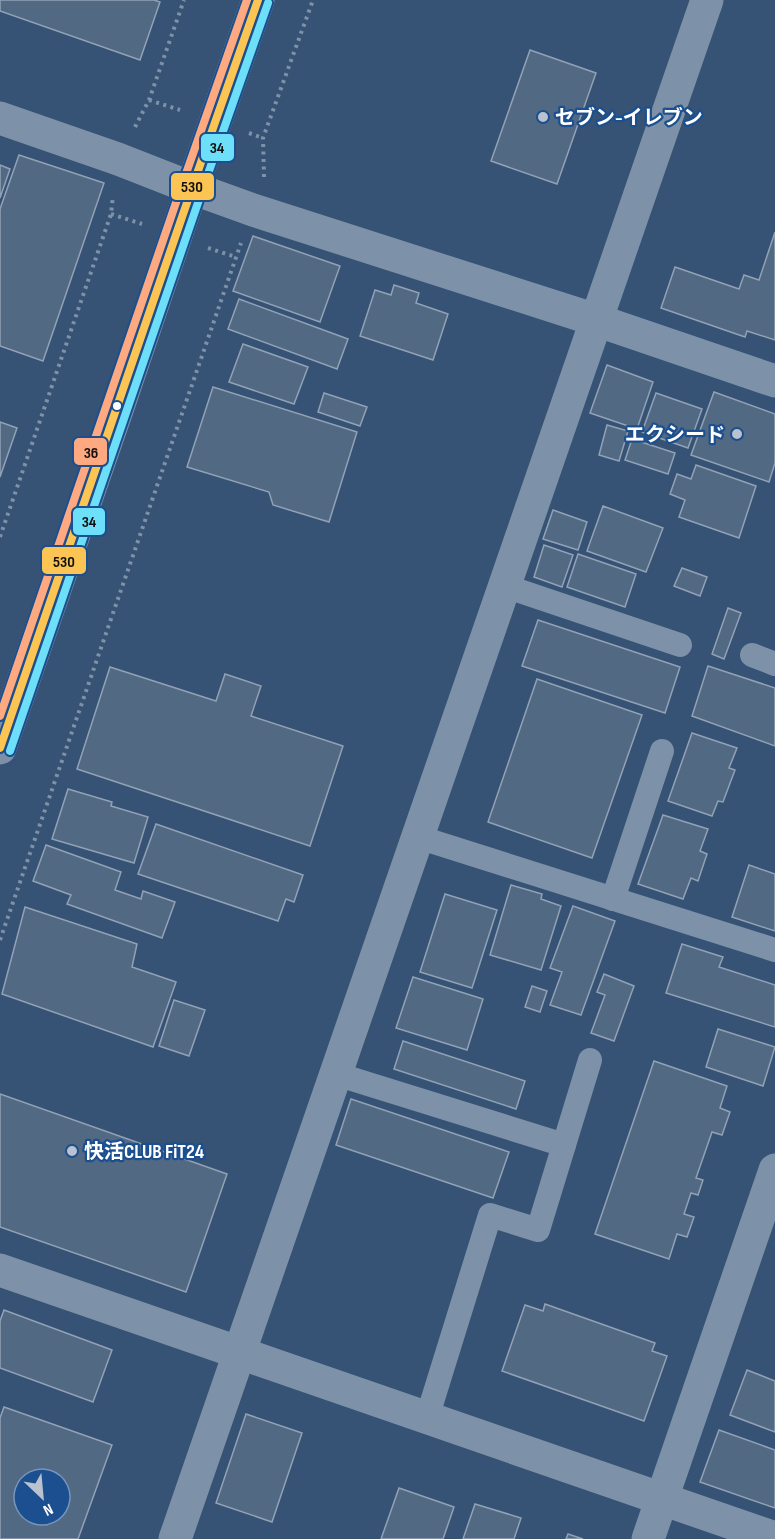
<svg xmlns="http://www.w3.org/2000/svg" width="775" height="1539" viewBox="0 0 775 1539" font-family="'Sofia Sans Condensed','Noto Sans JP',sans-serif">
<rect width="100%" height="100%" fill="#365274"/>
<g fill="#526984" stroke="#92a2b6" stroke-width="1.5" fill-rule="evenodd">
<path d="M 0,0 L 154,0 L 160,2 L 140,60 L 0,11 Z"/>
<path d="M 530,50 L 596,73 L 557,184 L 491,161 Z"/>
<path d="M 19,155 L 104,183 L 43,361 L 0,346 L 0,209 Z"/>
<path d="M 0,165 L 10,169 L 0,198 Z"/>
<path d="M 775,232 L 775,340 L 747,331 L 745,337 L 661,308 L 675,267 L 739,289 L 744,275 L 759,280 Z"/>
<path d="M 253,236 L 340,266 L 320,322 L 233,291 Z"/>
<path d="M 394,285 L 419,293 L 416,303 L 448,314 L 433,360 L 360,336 L 375,290 L 391,295 Z"/>
<path d="M 239,299 L 348,339 L 337,369 L 228,329 Z"/>
<path d="M 243,344 L 308,367 L 294,404 L 229,382 Z"/>
<path d="M 607,365 L 653,382 L 637,429 L 590,413 Z"/>
<path d="M 213,387 L 357,432 L 329,522 L 273,505 L 269,492 L 187,467 Z"/>
<path d="M 714,392 L 775,414 L 775,463 L 769,482 L 691,455 Z"/>
<path d="M 324,393 L 367,407 L 360,426 L 318,412 Z"/>
<path d="M 656,393 L 702,409 L 688,448 L 642,432 Z"/>
<path d="M 0,422 L 17,428 L 0,477 Z"/>
<path d="M 607,425 L 628,431 L 619,461 L 599,455 Z"/>
<path d="M 632,439 L 675,453 L 668,474 L 625,460 Z"/>
<path d="M 696,465 L 756,486 L 739,538 L 679,517 L 685,500 L 670,494 L 677,474 L 691,479 Z"/>
<path d="M 603,506 L 663,528 L 646,572 L 587,551 Z"/>
<path d="M 553,510 L 587,522 L 578,550 L 543,539 Z"/>
<path d="M 544,545 L 573,555 L 562,587 L 534,577 Z"/>
<path d="M 578,554 L 636,574 L 625,607 L 567,587 Z"/>
<path d="M 682,568 L 707,577 L 700,596 L 674,586 Z"/>
<path d="M 728,608 L 741,613 L 724,659 L 712,654 Z"/>
<path d="M 538,620 L 680,667 L 665,713 L 522,666 Z"/>
<path d="M 708,666 L 775,688 L 775,746 L 692,716 Z"/>
<path d="M 110,667 L 216,701 L 225,674 L 261,686 L 251,716 L 343,746 L 310,846 L 77,769 Z"/>
<path d="M 537,679 L 642,715 L 592,858 L 488,822 Z"/>
<path d="M 692,733 L 737,748 L 729,768 L 735,770 L 723,802 L 718,801 L 712,816 L 668,801 Z"/>
<path d="M 68,789 L 112,802 L 111,806 L 148,817 L 134,863 L 52,839 Z"/>
<path d="M 663,815 L 708,829 L 700,851 L 707,854 L 698,881 L 691,878 L 683,899 L 638,884 Z"/>
<path d="M 156,824 L 303,875 L 294,902 L 286,899 L 278,921 L 138,874 Z"/>
<path d="M 46,845 L 121,872 L 115,890 L 141,899 L 143,891 L 175,902 L 162,938 L 67,904 L 71,895 L 33,881 Z"/>
<path d="M 749,865 L 775,874 L 775,931 L 732,917 Z"/>
<path d="M 511,885 L 542,894 L 541,899 L 561,906 L 541,970 L 490,955 Z"/>
<path d="M 445,894 L 497,910 L 472,988 L 420,972 Z"/>
<path d="M 573,906 L 615,921 L 581,1015 L 550,1005 L 562,972 L 550,968 Z"/>
<path d="M 25,907 L 137,944 L 132,967 L 176,982 L 153,1047 L 2,994 Z"/>
<path d="M 682,944 L 723,957 L 719,967 L 775,985 L 775,1027 L 666,993 Z"/>
<path d="M 604,974 L 634,986 L 614,1041 L 591,1033 L 605,995 L 597,992 Z"/>
<path d="M 413,977 L 483,999 L 467,1050 L 396,1028 Z"/>
<path d="M 532,986 L 547,991 L 540,1012 L 525,1007 Z"/>
<path d="M 174,1000 L 205,1010 L 189,1056 L 159,1046 Z"/>
<path d="M 718,1029 L 775,1047 L 763,1086 L 706,1067 Z"/>
<path d="M 403,1041 L 525,1081 L 516,1109 L 394,1069 Z"/>
<path d="M 654,1061 L 727,1086 L 720,1108 L 730,1112 L 722,1135 L 712,1132 L 696,1178 L 703,1180 L 698,1195 L 691,1193 L 684,1214 L 694,1217 L 687,1237 L 677,1234 L 669,1259 L 595,1234 Z"/>
<path d="M 0,1094 L 227,1174 L 186,1292 L 0,1227 Z"/>
<path d="M 351,1099 L 509,1152 L 493,1198 L 336,1145 Z"/>
<path d="M 545,1304 L 655,1343 L 652,1351 L 667,1356 L 644,1421 L 502,1371 L 525,1305 L 543,1311 Z"/>
<path d="M 4,1310 L 112,1350 L 93,1402 L 0,1368 L 0,1321 Z"/>
<path d="M 747,1370 L 775,1381 L 775,1432 L 730,1415 Z"/>
<path d="M 4,1407 L 112,1445 L 78,1539 L 0,1539 L 0,1418 ZM 24,1479 L 60,1479 L 60,1515 L 24,1515 Z"/>
<path d="M 246,1414 L 302,1433 L 272,1522 L 216,1503 Z"/>
<path d="M 719,1430 L 775,1450 L 775,1508 L 700,1482 Z"/>
<path d="M 399,1488 L 454,1507 L 443,1539 L 381,1539 Z"/>
<path d="M 475,1504 L 521,1518 L 514,1539 L 463,1539 Z"/>
<path d="M 568,1534 L 583,1539 L 566,1539 Z"/>
</g>
<g fill="none" stroke-linecap="round" stroke-linejoin="round">
<g stroke="#7d92a8" stroke-width="4" stroke-dasharray="3 4.5" stroke-linecap="butt">
<path d="M 149,100 L 180,110"/>
<path d="M 135,127 L 149,100 L 184,0"/>
<path d="M 249,133 L 263,138"/>
<path d="M 264,177 L 263,138 L 313,0"/>
<path d="M 111,214 L 142,224"/>
<path d="M 208,248 L 236,257"/>
<path d="M 0,537 L 111,214 L 113,196"/>
<path d="M 0,940 L 241,243"/>
</g>
<g stroke="#7d92a8" stroke-width="24">
<path d="M 505,586 L 680,645"/>
<path d="M 752,655 L 775,664"/>
<path d="M 418,837 L 775,950"/>
<path d="M 613,899 L 662,751"/>
<path d="M 336,1074 L 564,1145"/>
<path d="M 427,1418 L 490,1215 L 538,1230 L 590,1060"/>
</g>
<g stroke="#7d92a8" stroke-width="33">
<path d="M 0,118 L 118,159 L 192,188 L 253,210 L 596,320 L 775,381"/>
<path d="M 0,1270 L 775,1538"/>
<path d="M 175,1539 L 707,0"/>
<path d="M 648,1539 L 775,1170"/>
</g>
<path stroke="#7e90a7" stroke-width="33" d="M 0,748 L 118,407 L 192,188 L 258,0"/>
<g stroke="#1b4f8f" stroke-width="12">
<path id="bus-1" d="M 0,748 L 192,188 L 258,0"/>
</g>
<g stroke="#1b4f8f" stroke-width="12">
<path id="bus-2" d="M 10,751 L 202,191 L 268,3"/>
</g>
<g stroke="#1b4f8f" stroke-width="12">
<path id="bus-3" d="M 0,716 L 182,185 L 247,0"/>
</g>
<use href="#bus-1" stroke="#fcc553" stroke-width="8"/>
<use href="#bus-2" stroke="#6ddff8" stroke-width="8"/>
<use href="#bus-3" stroke="#ffa980" stroke-width="8"/>
</g>
<g fill="#b9c2ce" stroke="#1b4f8f" stroke-width="2">
<circle cx="543" cy="117" r="6"/>
<circle cx="737" cy="434" r="6"/>
<circle cx="72" cy="1151" r="6"/>
</g>
<circle fill="#fff" stroke="#1b4f8f" stroke-width="2" cx="117" cy="406" r="5"/>
<g text-anchor="middle" stroke-width="4.5" stroke-linejoin="round" paint-order="stroke">
<g font-size="20" font-weight="bold" fill="#fff" stroke="#1b4f8f" text-anchor="start">
<text x="555" y="124">セブン-イレブン</text>
<text x="725" y="441" text-anchor="end">エクシード</text>
<text x="84" y="1158">快活CLUB FiT24</text>
</g>
</g>
<g stroke="#1b4f8f" stroke-width="2">
<rect x="200" y="133" width="35" height="29" rx="6" fill="#6ddff8"/>
<rect x="170" y="172" width="45" height="29" rx="6" fill="#fcc553"/>
<rect x="73" y="437" width="35" height="29" rx="6" fill="#ffa980"/>
<rect x="72" y="507" width="34" height="29" rx="6" fill="#6ddff8"/>
<rect x="41" y="546" width="46" height="29" rx="6" fill="#fcc553"/>
</g>
<g font-size="16" text-anchor="middle" font-weight="bold" fill="#111">
<text x="217" y="153">34</text>
<text x="192" y="192">530</text>
<text x="91" y="458">36</text>
<text x="89" y="527">34</text>
<text x="64" y="567">530</text>
</g>
<g transform="translate(42 1497) rotate(154)"><circle r="28" fill="#1b4f8f" stroke="#7695bc" stroke-width="1.5"/>
<path d="M0-4.5L10 22L0 15L-10 22Z" fill="#b9c2ce"/>
<text y="-9" font-size="16" font-weight="bold" text-anchor="middle" fill="#ffffff">N</text>
</g>
</svg>
